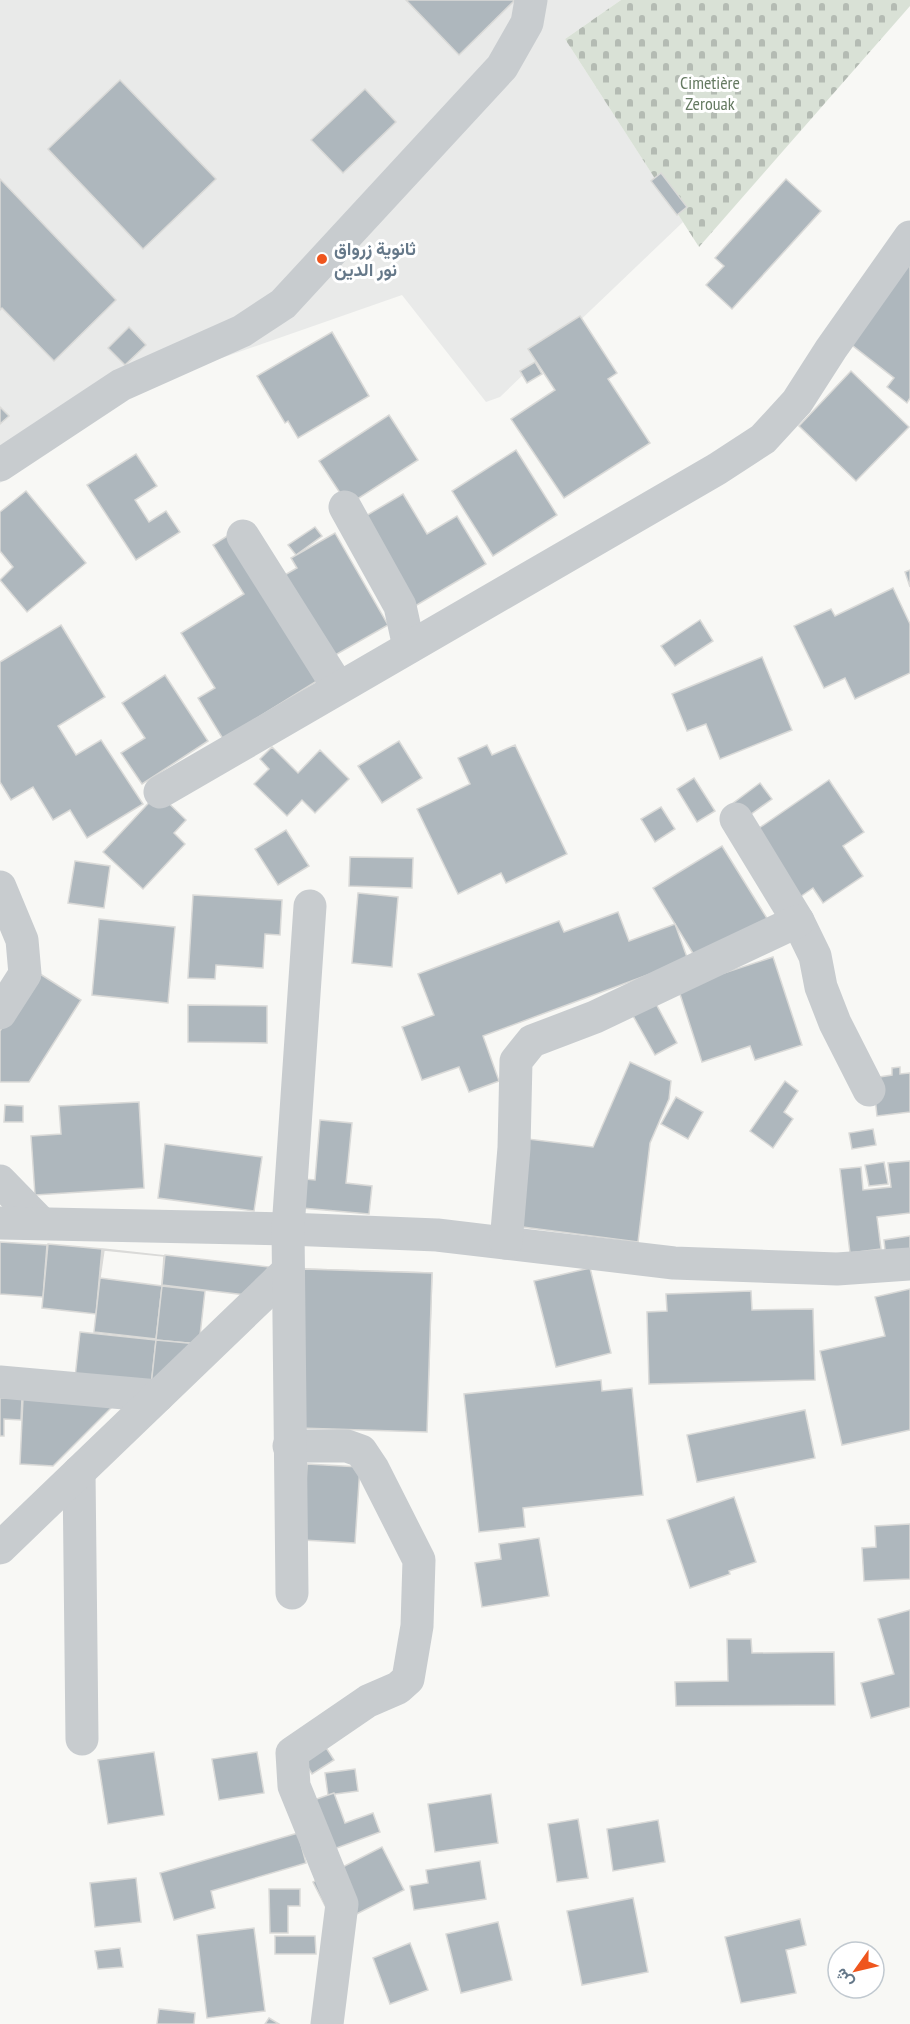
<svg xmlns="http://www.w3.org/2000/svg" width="910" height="2024" viewBox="0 0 910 2024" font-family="'PT Sans Narrow',Vazirmatn,sans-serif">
<defs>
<pattern id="cemetery-stones" width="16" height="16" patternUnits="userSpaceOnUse" patternTransform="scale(1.5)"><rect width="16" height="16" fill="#d9e1d6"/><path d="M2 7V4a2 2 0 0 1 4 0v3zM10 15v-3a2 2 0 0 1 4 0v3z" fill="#b4bbb3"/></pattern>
</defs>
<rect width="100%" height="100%" fill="#f8f8f5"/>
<path fill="#e9eae9" d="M 0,0 L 621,0 L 565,39 L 683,222 L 500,397 L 486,402 L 402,295 L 213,361 L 113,401 L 0,483 Z"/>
<path fill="url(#cemetery-stones)" d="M 621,0 L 910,0 L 910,6 L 699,247 L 565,39 Z"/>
<g fill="#aeb7bd" stroke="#dadad8" stroke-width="1.5">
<path d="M 406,0 L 515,0 L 459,55 Z"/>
<path d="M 120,80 L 216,179 L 143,249 L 48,149 Z"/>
<path d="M 365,89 L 396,122 L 343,173 L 311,140 Z"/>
<path d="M 661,173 L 687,207 L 677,215 L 651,181 Z"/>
<path d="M 0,179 L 116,300 L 54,361 L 2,308 L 0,310 Z"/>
<path d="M 786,179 L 821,211 L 732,309 L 706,285 L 724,266 L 715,258 Z"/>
<path d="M 910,262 L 910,398 L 907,403 L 887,387 L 894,378 L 848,342 Z"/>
<path d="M 580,316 L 617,373 L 608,379 L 650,443 L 564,498 L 511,419 L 555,390 L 528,349 Z"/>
<path d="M 129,327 L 146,345 L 125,365 L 108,348 Z"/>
<path d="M 332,332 L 369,396 L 298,438 L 288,421 L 285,423 L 257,376 Z"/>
<path d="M 535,362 L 542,374 L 527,383 L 520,371 Z"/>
<path d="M 851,371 L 909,427 L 856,481 L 799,426 Z"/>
<path d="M 0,407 L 9,416 L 0,424 Z"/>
<path d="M 389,415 L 418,460 L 348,505 L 319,461 Z"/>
<path d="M 516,450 L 557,515 L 493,556 L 452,491 Z"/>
<path d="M 136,454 L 157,486 L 135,500 L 149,522 L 166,511 L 180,532 L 136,560 L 87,485 Z"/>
<path d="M 26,491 L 86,563 L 27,612 L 0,580 L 13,567 L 0,551 L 0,512 Z"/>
<path d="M 403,494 L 427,534 L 457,516 L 486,564 L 400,615 L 347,527 Z"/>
<path d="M 315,527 L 322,536 L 296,555 L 288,545 Z"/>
<path d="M 235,531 L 325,676 L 223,739 L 198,698 L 215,688 L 181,633 L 244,594 L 213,545 Z"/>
<path d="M 335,533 L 388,625 L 323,662 L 276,580 L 297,568 L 291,558 Z"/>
<path d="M 910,570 L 910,587 L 905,572 Z"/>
<path d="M 893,588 L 910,624 L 910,673 L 855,699 L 845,678 L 824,688 L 794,626 L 831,609 L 835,616 Z"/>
<path d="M 700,620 L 713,641 L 675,666 L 661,646 Z"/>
<path d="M 61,625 L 105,697 L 58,726 L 76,755 L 101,740 L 143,804 L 87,838 L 70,810 L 53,820 L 33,787 L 11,800 L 0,782 L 0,662 Z"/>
<path d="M 762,657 L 792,730 L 720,759 L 706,724 L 687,731 L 672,694 Z"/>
<path d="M 165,675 L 208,741 L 142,784 L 121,753 L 145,738 L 122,703 Z"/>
<path d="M 399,741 L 422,778 L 382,803 L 358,766 Z"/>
<path d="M 487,745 L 492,755 L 515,745 L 567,854 L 506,883 L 501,873 L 458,894 L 417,809 L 470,784 L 458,758 Z"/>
<path d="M 272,747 L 298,773 L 320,750 L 349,779 L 315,813 L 302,800 L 287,816 L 254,784 L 269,769 L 260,759 Z"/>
<path d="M 694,778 L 715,811 L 697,822 L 677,789 Z"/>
<path d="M 829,780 L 864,832 L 843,846 L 863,876 L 823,903 L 813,888 L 794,901 L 749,835 Z"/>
<path d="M 760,783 L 772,799 L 743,820 L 732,804 Z"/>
<path d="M 158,793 L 186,820 L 174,833 L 185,844 L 143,889 L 103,852 Z"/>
<path d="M 661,807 L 675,829 L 655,842 L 641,819 Z"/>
<path d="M 286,830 L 309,866 L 278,885 L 255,849 Z"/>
<path d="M 722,846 L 773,928 L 697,960 L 653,888 Z"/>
<path d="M 350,857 L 413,858 L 412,888 L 349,886 Z"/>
<path d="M 75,861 L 110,866 L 104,908 L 68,903 Z"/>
<path d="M 358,893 L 398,897 L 392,967 L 352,963 Z"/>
<path d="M 193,895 L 282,900 L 280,935 L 265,934 L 263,968 L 216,965 L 215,979 L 188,978 Z"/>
<path d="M 618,912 L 629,941 L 675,924 L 688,960 L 483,1036 L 499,1081 L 469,1092 L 459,1067 L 422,1080 L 402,1027 L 434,1015 L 418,974 L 559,921 L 564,932 Z"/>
<path d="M 99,919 L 175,927 L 168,1003 L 92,995 Z"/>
<path d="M 773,957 L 802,1045 L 755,1060 L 750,1046 L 702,1062 L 678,988 Z"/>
<path d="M 37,972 L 81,1000 L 29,1082 L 0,1082 L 0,1031 Z"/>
<path d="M 655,1002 L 677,1043 L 655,1055 L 632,1014 Z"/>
<path d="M 188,1005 L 267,1006 L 267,1043 L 188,1042 Z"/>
<path d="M 630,1062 L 671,1081 L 669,1099 L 650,1143 L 638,1242 L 515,1226 L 528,1139 L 593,1147 Z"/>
<path d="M 900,1067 L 900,1074 L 910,1073 L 910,1112 L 877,1116 L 873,1078 L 892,1075 L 892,1068 Z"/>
<path d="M 785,1081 L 798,1091 L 784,1112 L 793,1119 L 773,1148 L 750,1131 Z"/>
<path d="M 676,1097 L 703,1112 L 688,1139 L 661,1124 Z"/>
<path d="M 139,1102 L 144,1188 L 35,1195 L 31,1136 L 61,1134 L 59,1106 Z"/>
<path d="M 5,1105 L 23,1106 L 23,1122 L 4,1122 Z"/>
<path d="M 320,1120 L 352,1123 L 346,1183 L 372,1186 L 369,1214 L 280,1206 L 283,1177 L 315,1180 Z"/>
<path d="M 873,1129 L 876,1145 L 852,1149 L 849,1133 Z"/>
<path d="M 165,1144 L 262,1157 L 254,1211 L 158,1198 Z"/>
<path d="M 910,1161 L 910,1213 L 877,1217 L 881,1249 L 850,1253 L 840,1169 L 861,1167 L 863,1190 L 891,1187 L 888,1163 Z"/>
<path d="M 884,1162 L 888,1184 L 869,1186 L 865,1165 Z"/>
<path d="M 910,1236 L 910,1256 L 886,1259 L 884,1240 Z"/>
<path d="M 0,1242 L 47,1245 L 43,1297 L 0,1294 Z"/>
<path d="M 48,1244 L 102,1249 L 96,1314 L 42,1308 Z"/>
<path d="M 103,1249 L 165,1256 L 162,1285 L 164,1256 L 104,1250 L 100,1278 Z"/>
<path d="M 165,1255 L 269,1267 L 246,1295 L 162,1285 Z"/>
<path d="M 590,1268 L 611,1353 L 556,1367 L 534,1281 Z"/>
<path d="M 304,1269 L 432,1273 L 428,1389 L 300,1384 Z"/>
<path d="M 304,1269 L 432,1273 L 427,1432 L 299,1428 Z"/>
<path d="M 100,1278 L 162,1286 L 156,1339 L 94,1332 Z"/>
<path d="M 162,1286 L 205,1291 L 199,1344 L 156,1340 Z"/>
<path d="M 910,1289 L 910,1430 L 842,1445 L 820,1351 L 885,1336 L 875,1297 Z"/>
<path d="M 751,1291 L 752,1310 L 813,1309 L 815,1380 L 649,1384 L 647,1312 L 667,1311 L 666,1294 Z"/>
<path d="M 80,1332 L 156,1340 L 151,1386 L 75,1378 Z"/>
<path d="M 156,1340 L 198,1344 L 151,1386 Z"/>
<path d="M 601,1380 L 602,1391 L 632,1388 L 643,1495 L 523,1508 L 525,1527 L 479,1532 L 464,1394 Z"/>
<path d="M 0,1398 L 22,1398 L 21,1420 L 4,1419 L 4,1436 L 0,1436 Z"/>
<path d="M 23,1398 L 116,1403 L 53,1466 L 20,1464 Z"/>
<path d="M 805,1410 L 815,1458 L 697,1482 L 687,1435 Z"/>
<path d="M 307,1464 L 360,1467 L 355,1543 L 303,1540 Z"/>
<path d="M 734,1497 L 756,1562 L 729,1571 L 730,1574 L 690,1588 L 667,1520 Z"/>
<path d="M 910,1524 L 910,1579 L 864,1581 L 862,1548 L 876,1547 L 875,1526 Z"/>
<path d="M 539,1538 L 549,1596 L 482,1607 L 475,1563 L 501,1559 L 499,1544 Z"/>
<path d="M 910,1610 L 910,1707 L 871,1718 L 861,1683 L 894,1674 L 878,1619 Z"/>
<path d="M 727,1639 L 751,1639 L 752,1653 L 834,1652 L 835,1705 L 676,1706 L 675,1682 L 728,1681 Z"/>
<path d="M 323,1743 L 334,1760 L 312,1774 L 301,1756 Z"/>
<path d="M 154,1752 L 164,1815 L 108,1824 L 98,1760 Z"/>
<path d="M 257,1752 L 264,1793 L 219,1800 L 212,1759 Z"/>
<path d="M 355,1769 L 358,1791 L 328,1795 L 325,1773 Z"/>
<path d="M 334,1793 L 345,1823 L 373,1813 L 380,1832 L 323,1853 L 305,1803 Z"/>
<path d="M 491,1794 L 498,1843 L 435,1852 L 428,1804 Z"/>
<path d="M 578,1819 L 588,1878 L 557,1882 L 548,1824 Z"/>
<path d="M 658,1820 L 665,1862 L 613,1871 L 607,1829 Z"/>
<path d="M 298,1833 L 306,1863 L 211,1891 L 215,1908 L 174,1920 L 160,1873 Z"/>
<path d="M 382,1847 L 404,1890 L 335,1925 L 313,1882 Z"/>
<path d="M 480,1861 L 486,1899 L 414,1910 L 410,1886 L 428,1883 L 426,1870 Z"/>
<path d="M 136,1878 L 141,1922 L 95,1927 L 90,1883 Z"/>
<path d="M 269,1889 L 300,1889 L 300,1906 L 288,1906 L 288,1933 L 270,1933 Z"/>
<path d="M 633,1898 L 648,1972 L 582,1985 L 567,1911 Z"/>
<path d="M 800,1919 L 806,1945 L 786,1950 L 796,1993 L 741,2003 L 725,1937 Z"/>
<path d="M 498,1922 L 512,1980 L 461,1993 L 446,1934 Z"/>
<path d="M 254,1928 L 265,2011 L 207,2018 L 197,1935 Z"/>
<path d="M 275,1936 L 315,1936 L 316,1954 L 275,1954 Z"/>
<path d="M 410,1943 L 428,1990 L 390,2004 L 373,1958 Z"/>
<path d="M 120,1948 L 123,1967 L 98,1969 L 95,1951 Z"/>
<path d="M 159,2009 L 195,2013 L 194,2024 L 157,2024 Z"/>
<path d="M 269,2018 L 279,2024 L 265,2024 Z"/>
</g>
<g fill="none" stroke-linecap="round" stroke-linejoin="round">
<g stroke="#c8cccf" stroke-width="33">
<path d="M 0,465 L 121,385 L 242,331 L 283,304 L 502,67 L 527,23 L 531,0"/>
<path d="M 345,507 L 400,606 L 409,647"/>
<path d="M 243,536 L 338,687"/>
<path d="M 160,792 L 717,469 L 763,439 L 797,402 L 831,349 L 910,237"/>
<path d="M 736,819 L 798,921 L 815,956 L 821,987 L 835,1023 L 869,1090"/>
<path d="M 0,887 L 22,940 L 25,974 L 0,1013"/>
<path d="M 0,1181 L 41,1223"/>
<path d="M 0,1223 L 288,1229 L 437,1235 L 674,1263 L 837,1269 L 910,1264"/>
<path d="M 506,1243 L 514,1148 L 516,1061 L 532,1041 L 595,1017 L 798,921"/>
<path d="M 0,1382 L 158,1396"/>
<path d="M 289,1446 L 347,1446 L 361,1451 L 373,1469 L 419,1560 L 417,1626 L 408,1679 L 398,1688 L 368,1701 L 292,1753 L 294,1786 L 342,1904 L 327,2024"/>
<path d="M 79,1472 L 82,1739"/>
<path d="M 0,1548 L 288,1271"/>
<path d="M 292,1593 L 288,1229 L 310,906"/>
</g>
</g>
<circle fill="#ef561e" stroke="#fff" stroke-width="2" cx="322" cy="259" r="6"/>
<g text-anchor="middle" stroke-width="6" stroke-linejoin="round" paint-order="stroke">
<g font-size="18" fill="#657a61" stroke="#fff">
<text x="710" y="89">Cimetière<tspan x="710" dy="21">Zerouak</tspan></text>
</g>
<g font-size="18" font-weight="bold" fill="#657889" stroke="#fff" text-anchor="start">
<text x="334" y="255">ثانوية زرواق<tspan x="334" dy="21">نور الدين</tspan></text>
</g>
</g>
<g transform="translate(856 1970) rotate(236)"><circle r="28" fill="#ffffff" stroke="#c1c9d0" stroke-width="1.5"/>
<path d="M0-4.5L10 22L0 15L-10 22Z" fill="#ef561e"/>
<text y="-9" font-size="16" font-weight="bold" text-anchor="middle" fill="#657889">ش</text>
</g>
</svg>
